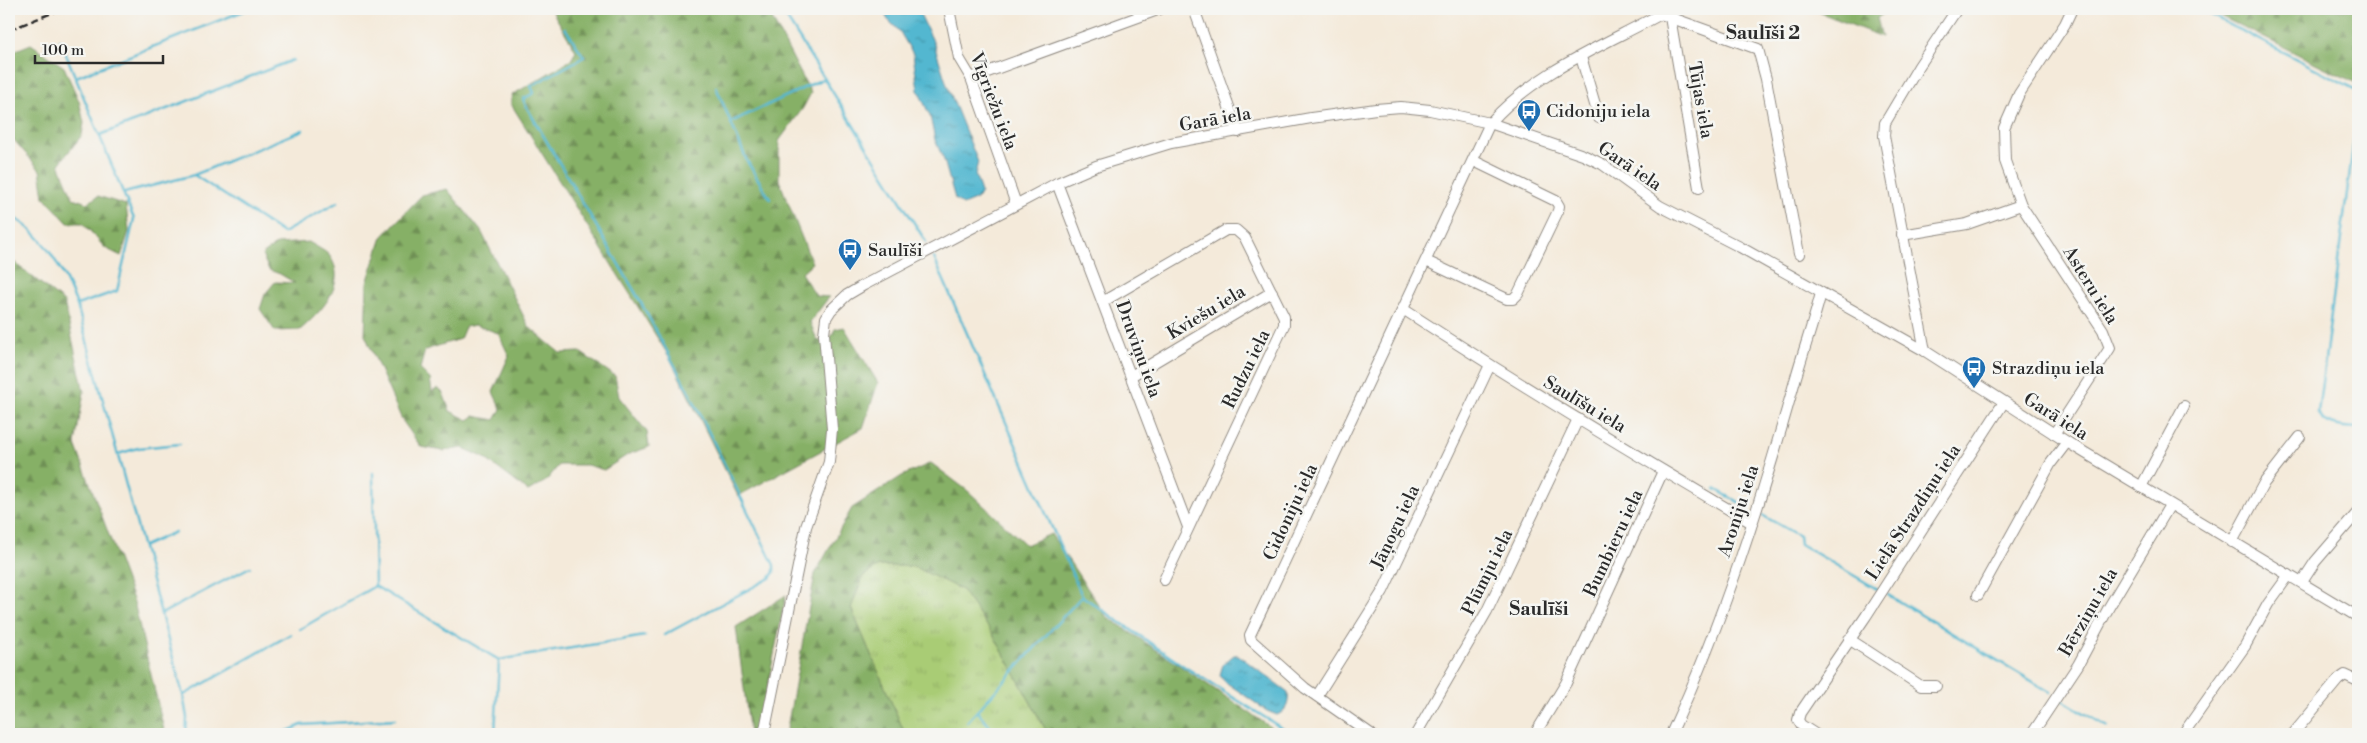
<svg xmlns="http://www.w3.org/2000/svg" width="2367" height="743" viewBox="0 0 2367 743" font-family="'Libre Bodoni',serif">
<defs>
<pattern id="grass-tufts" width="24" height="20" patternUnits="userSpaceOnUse" patternTransform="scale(1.25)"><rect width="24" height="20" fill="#a9cc75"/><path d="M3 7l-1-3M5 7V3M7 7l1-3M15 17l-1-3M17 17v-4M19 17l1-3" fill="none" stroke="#92af65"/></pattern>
<pattern id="forest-firs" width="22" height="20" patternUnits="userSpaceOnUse" patternTransform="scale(1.25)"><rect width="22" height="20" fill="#86b066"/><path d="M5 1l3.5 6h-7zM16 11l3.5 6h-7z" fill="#6e8f54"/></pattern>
<pattern id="water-ripples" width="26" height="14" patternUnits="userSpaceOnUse" patternTransform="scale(1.25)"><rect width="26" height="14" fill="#52b7d0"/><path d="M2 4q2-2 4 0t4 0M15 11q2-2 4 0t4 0" fill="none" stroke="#4495a9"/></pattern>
</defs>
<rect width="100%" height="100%" fill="#f6f6f2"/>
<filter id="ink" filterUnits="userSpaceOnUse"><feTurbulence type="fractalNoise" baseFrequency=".02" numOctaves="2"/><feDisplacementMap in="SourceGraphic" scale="10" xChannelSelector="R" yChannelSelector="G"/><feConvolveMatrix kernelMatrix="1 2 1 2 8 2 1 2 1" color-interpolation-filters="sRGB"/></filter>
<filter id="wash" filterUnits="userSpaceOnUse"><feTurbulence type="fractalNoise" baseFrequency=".0096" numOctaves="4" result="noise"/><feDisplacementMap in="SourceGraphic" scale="20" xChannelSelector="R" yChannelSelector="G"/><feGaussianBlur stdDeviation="1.12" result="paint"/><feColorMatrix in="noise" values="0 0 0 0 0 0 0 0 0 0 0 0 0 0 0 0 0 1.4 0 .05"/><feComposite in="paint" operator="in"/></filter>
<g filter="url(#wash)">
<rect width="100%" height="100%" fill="#f4eada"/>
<path fill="url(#grass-tufts)" stroke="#6a7c50" d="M 879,566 L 913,566 L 962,590 L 993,634 L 1048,734 L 905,734 L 851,608 L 863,576 Z"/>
<g fill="url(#forest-firs)" stroke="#586e48" fill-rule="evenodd">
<path d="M 551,9 L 767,9 L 811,93 L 803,108 L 779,141 L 779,180 L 812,263 L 801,273 L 816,296 L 829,297 L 810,322 L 817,340 L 828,343 L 835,329 L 844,327 L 878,383 L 863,428 L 738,496 L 670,358 L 511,104 L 512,95 L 571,60 L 576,51 Z"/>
<path d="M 1811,9 L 1891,9 L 1877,18 L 1882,37 Z"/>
<path d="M 2206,9 L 2358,9 L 2358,84 Z"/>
<path d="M 31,44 L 64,67 L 79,101 L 84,123 L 82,135 L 59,164 L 73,198 L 87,203 L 98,196 L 126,205 L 129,231 L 121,256 L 105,248 L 83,223 L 68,223 L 44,197 L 40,170 L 14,140 L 9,139 L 9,53 Z"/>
<path d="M 447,189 L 481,231 L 529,327 L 560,353 L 580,352 L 615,376 L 619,397 L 647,432 L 649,447 L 629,454 L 604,470 L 587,465 L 559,465 L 546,481 L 528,491 L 483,457 L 463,448 L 443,451 L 421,447 L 402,420 L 365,335 L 367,283 L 382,237 L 422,195 ZM 475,325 L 498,333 L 509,356 L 493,392 L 501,409 L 495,420 L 474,416 L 468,420 L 450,411 L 443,393 L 438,388 L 432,392 L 430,379 L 420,369 L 425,350 L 460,339 L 465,327 Z"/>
<path d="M 309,242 C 315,246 324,250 329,255 C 350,283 320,313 300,330 L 275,331 L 260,309 L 265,294 L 275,282 L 295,283 L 280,274 L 269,270 L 262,255 L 277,244 Z"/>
<path d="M 9,258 L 64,302 L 84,392 L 75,444 L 134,602 L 165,734 L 9,734 Z"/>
<path d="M 931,463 L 968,491 L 1026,545 L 1051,534 L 1106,616 L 1281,734 L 1048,734 L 993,634 L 962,590 L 913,566 L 879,566 L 863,576 L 851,608 L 905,734 L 786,734 L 815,574 L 852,508 L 902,476 Z"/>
<path d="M 786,595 L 758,734 L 750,734 L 736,627 Z"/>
</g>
<g fill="url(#water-ripples)" stroke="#3e717e">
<path d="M 882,9 L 917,9 L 919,12 L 933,41 L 947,85 L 978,162 L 975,174 L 981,192 L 977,199 L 963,205 L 955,199 L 944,160 L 935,140 L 930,116 L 918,90 L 913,54 L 900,32 L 888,20 Z"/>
<path d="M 1234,655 L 1238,655 L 1288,692 C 1289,703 1287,711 1277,715 L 1267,711 L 1224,681 L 1220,675 L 1223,664 Z"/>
</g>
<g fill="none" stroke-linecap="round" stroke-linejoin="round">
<g stroke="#52b7d0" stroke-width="2.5">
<path d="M 781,9 L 926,242"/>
<path d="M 2199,9 L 2357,90 L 2358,97"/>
<path d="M 565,28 L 584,57 L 531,86 L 534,93 L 523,99 L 526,106 L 639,299 L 691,396 L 774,565 L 774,572 L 770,578 L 664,635"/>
<path d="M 60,40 L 134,219 L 117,291 L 77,305"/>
<path d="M 76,77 L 246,10"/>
<path d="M 716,87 L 747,161 L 770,199"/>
<path d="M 2358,109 L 2318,413 C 2329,428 2341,427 2358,428"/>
<path d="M 731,122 L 825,78"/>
<path d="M 100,135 L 293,60"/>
<path d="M 194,175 L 283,233 L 338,202"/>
<path d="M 124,193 L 194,175 L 303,130"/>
<path d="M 9,215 C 43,232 63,270 77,305 L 183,695 L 187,718 L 186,734"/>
<path d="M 934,258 L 1082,596 L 1185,667 L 1291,734"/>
<path d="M 118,454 L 138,448 L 180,444"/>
<path d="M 1715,489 L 1749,508"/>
<path d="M 1762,515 L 1799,536 L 1800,544 L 1877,589"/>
<path d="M 144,546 L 175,532"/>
<path d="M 375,586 L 499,660 L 645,636"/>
<path d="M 1888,595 L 2050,692"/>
<path d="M 161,614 L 250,567"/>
<path d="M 300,629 L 375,586 L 373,473"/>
<path d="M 184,695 L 291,634"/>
<path d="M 2062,700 L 2108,727"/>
<path d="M 977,711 L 996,734"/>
<path d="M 967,722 L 1082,596"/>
<path d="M 281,734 L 302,725 L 395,719"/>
<path d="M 495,734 L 499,660"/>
</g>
</g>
</g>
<g filter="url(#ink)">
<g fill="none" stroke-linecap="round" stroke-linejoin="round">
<g stroke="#908a82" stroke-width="12">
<g id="minor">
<path d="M 949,9 L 959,58 L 971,78 L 1016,204"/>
<path d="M 1194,9 L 1238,132"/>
<path d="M 1661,14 L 1758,49 L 1766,79 L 1799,254"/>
<path d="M 1670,17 L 1699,188"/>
<path d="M 1581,57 L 1599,118"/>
<path d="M 971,78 L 1160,9"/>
<path d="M 1057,183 L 1188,527"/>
<path d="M 1902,235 L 1967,224 L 2021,205"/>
<path d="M 1426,261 L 1507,299 L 1513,299 L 1518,294 L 1558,211 L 1559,206 L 1556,201 L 1474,161"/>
<path d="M 1104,301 L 1226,230 L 1236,230 L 1245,238 L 1284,317 L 1284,325 L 1164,580"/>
<path d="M 1403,309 C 1517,383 1634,454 1752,523"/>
<path d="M 1925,351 L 1884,136 L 1885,123 L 1919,66 L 1957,9"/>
<path d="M 1131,376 L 1272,292"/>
<path d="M 2054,434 L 2110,348 L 2103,330 L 2021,205 L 2005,161 L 2004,128 L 2019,94 L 2065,24 L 2072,9"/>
<path d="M 2141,487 L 2184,406"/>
<path d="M 2232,542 L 2264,483 L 2300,437"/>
<path d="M 2302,582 L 2315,562 L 2358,512"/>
<path d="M 1978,595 L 2051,463 L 2067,442"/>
<path d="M 1849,639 L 1921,686 L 1936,686"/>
<path d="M 1317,696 L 1383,591 L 1490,365"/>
<path d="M 764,734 L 806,527 L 829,462 L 832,429 L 824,334 L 826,318 L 831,310 L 847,295 L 864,285 L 1057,183 L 1096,166 L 1171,143 L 1311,118 L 1376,109 L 1401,107 L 1430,110 L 1490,123 L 1583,155 L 1602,164 L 1660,206 L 1740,247 L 1925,351 L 2067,442 L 2358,617"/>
<path d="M 1371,734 L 1305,688 L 1251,640 L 1250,635 L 1490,123 C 1535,72 1602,46 1661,14 L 1660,9"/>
<path d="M 1416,734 L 1487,611 L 1578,419"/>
<path d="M 1535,734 L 1566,683 L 1663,471"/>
<path d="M 1671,734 C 1724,619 1762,499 1796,377 C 1804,349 1814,321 1821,293"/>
<path d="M 1815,734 L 1801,725 L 1798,720 L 1800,713 L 1866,616 L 2004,402"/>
<path d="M 2032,734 L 2078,665 L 2109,607 L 2170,505"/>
<path d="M 2183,734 L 2245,646 L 2268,604 L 2289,575"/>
<path d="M 2293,734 L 2338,680 L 2345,675 L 2358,681"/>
</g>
</g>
<use href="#minor" stroke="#fff" stroke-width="10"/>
<path stroke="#2b2b2b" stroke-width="2.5" stroke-dasharray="8 4" stroke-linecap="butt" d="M 9,30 L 62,9"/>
</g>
</g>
<defs>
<g id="bus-pin" transform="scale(1.25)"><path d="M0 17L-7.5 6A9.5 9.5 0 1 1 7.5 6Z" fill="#1f6fb2" stroke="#f6f6f2"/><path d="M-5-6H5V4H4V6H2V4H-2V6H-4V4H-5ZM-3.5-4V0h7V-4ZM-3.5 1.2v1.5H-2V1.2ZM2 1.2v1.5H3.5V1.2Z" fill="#fff"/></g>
</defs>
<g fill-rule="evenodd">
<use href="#bus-pin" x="1529" y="111"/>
<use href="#bus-pin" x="850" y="250"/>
<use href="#bus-pin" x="1974" y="368"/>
</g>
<g text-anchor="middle" stroke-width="5" stroke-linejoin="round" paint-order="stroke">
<g font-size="18" fill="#2b2b2b" stroke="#f6f6f2">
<text transform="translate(1701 100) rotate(80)" y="6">Tūjas iela</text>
<text transform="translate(994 101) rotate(69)" y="6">Vīgriežu iela</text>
<text transform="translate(1215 119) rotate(-10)" y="6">Garā iela</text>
<text transform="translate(1630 166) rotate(34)" y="6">Garā iela</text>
<text transform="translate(2091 285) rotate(58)" y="6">Asteru iela</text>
<text transform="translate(1206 312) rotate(-31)" y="6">Kviešu iela</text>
<text transform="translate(1139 349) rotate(70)" y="6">Druviņu iela</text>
<text transform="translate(1246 369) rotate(-64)" y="6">Rudzu iela</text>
<text transform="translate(1585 404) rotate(31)" y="6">Saulīšu iela</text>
<text transform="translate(2056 416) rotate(32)" y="6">Garā iela</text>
<text transform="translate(1738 511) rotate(-72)" y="6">Aroniju iela</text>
<text transform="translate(1290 512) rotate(-65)" y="6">Cidoniju iela</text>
<text transform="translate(1913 512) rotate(-57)" y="6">Lielā Strazdiņu iela</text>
<text transform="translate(1395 527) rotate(-65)" y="6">Jāņogu iela</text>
<text transform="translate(1613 543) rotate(-65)" y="6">Bumbieru iela</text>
<text transform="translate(1487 572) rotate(-64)" y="6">Plūmju iela</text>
<text transform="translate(2088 612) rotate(-60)" y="6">Bērziņu iela</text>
</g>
<g font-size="18" fill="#2b2b2b" stroke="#f6f6f2" text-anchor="start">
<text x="1546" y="117">Cidoniju iela</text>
<text x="868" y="256">Saulīši</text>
<text x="1992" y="374">Strazdiņu iela</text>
</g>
<g font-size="19" font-weight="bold" fill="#2b2b2b" stroke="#f6f6f2">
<text x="1763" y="39">Saulīši 2</text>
<text x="1539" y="615">Saulīši</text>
</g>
</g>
<rect width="2367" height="743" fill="none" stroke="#f6f6f2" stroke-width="30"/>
<path d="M35 55v8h128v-8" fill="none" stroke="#2b2b2b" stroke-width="2.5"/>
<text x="42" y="55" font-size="15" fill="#2b2b2b" stroke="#f6f6f2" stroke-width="4" paint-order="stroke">100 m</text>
</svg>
